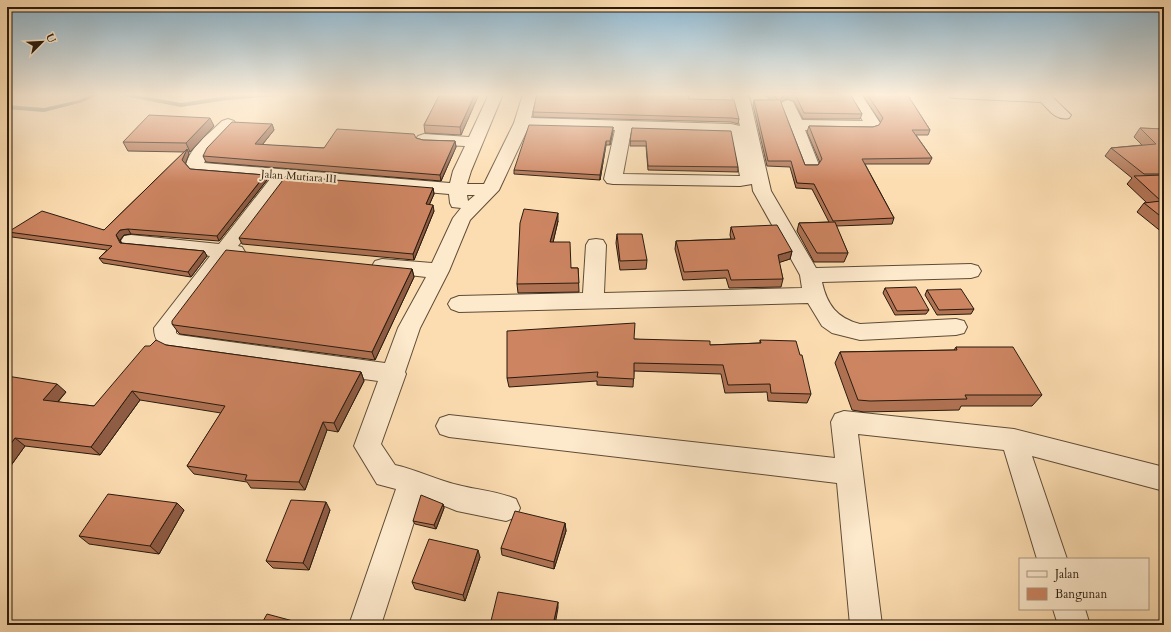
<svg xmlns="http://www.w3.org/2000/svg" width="1171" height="632" viewBox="0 0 1171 632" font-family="Cardo,serif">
<rect width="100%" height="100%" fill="#fcddb1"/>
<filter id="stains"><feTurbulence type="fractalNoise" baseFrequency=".005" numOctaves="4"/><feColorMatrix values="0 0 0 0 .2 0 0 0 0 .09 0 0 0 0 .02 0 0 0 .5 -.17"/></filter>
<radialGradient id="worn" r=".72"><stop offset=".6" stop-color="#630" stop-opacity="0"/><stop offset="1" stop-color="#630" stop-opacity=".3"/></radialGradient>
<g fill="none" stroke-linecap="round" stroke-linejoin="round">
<g fill="#707b6f" fill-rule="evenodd">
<path d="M 93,94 L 100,94 L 83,102 L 44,112 L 7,109 L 7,105 L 44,108 L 79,100 Z"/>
<path d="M 121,94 L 130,94 L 181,103 L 227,96 L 262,94 L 280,94 L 277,96 L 227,100 L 181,107 L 124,96 Z"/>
</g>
<g stroke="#5e4c37" stroke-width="2">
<g id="street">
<path d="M 489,94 L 503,94 L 471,171 L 467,184 L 484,184 L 514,123 L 523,94 L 537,94 L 531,118 L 731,124 L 740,126 L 734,100 L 732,94 L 746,94 L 750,100 L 771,191 L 816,268 L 971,264 L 978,266 L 981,271 L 978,276 L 971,278 L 822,282 C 827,305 837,318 860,324 L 956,319 L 964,321 L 967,327 L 964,333 L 956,335 L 860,340 L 832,333 L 822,326 L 808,303 L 459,312 L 451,309 L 448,304 L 451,299 L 459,296 L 583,293 L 586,245 L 589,240 L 596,239 L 603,240 L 606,245 L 604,293 L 802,288 L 800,275 L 753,191 L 752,184 L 740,186 L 613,184 L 607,183 L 604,179 L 615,130 L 528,128 L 499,190 L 470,220 L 449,271 L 420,328 L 405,372 L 406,374 L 381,444 L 395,465 C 417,470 437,480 458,485 C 477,490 497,491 516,499 L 520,508 L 516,517 L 506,521 L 457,511 L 422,497 L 381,625 L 349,625 L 396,489 L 377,484 L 354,446 L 378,381 L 173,352 C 161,348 154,341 154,328 L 210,256 L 131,247 L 124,246 L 121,241 L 124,236 L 131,235 L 219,244 L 270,179 L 199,173 L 193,172 L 186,165 C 190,147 210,133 222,121 L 228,119 L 234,121 L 236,124 L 209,153 L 204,163 L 450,183 L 453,171 L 465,146 L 424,144 L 418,142 L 416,139 L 418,136 L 424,134 L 469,137 ZM 631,131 L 731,134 L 740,176 L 623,174 ZM 288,180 L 449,194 L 450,203 L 452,207 L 461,208 L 453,218 L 432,263 L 382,259 L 375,261 L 372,266 L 375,271 L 426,277 L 398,328 L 385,363 L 179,335 L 176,333 L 176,329 L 230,258 L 242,257 L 245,252 L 242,247 L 238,246 ZM 467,195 L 475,195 L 468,201 Z"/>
<path d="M 847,94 L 861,94 L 880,123 L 877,129 L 871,131 L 805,130 L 819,165 L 816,169 L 810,170 L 804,169 L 780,105 L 783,102 L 788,100 L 793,102 L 802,120 L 863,121 Z"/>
<path d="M 948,94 L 1049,94 L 1071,115 L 1069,118 C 1056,121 1049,110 1041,102 L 955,98 L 950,97 Z"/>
<path d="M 844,411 L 1014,429 L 1164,467 L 1164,491 L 1032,456 L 1067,559 L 1037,559 L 1004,450 L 858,434 L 882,625 L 850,625 L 837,483 L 449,437 L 440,434 L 436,426 L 440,418 L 449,415 L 835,458 L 831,422 L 835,414 Z"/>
<path d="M 1053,609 L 1085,609 L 1090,625 L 1058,625 Z"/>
</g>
</g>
<use href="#street" fill="#fde9cc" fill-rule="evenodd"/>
</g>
<g fill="#af7253" stroke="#291b0e">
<path d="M 440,94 L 479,94 L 461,135 L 425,133 L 424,125 Z"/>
<path d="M 537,94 L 688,94 L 689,99 L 739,119 L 738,124 L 731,122 L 533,117 L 533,112 Z"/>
<path d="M 763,94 L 850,94 L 862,114 L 860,119 L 803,119 L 794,101 L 787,99 L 782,101 L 781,103 L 805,165 L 818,165 L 820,163 L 807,132 L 809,126 L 873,127 L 879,125 L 881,123 L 862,94 L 907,94 L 930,130 L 928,135 L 916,135 L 932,158 L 929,164 L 865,164 L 894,218 L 892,224 L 836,226 L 848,253 L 844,262 L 814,262 L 797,231 L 799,223 L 829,222 L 812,189 L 796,188 L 790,167 L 767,166 L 753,105 L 754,100 L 771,100 Z"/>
<path d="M 272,124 L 274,130 L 262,145 L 324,148 L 416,138 L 423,140 L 455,141 L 456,147 L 441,181 L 206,162 L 203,156 Z"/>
<path d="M 214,126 L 190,152 L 188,152 L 189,154 L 185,163 L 190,169 L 265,175 L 267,180 L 219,241 L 131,234 L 124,235 L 120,240 L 121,243 L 204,251 L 207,256 L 191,277 L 103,263 L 99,258 L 107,250 L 12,237 L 8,232 L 104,230 L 184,152 L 128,151 L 123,142 Z"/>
<path d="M 632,128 L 738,167 L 738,172 L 648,170 L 646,146 L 630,146 Z"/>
<path d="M 1140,128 L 1164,129 L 1164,233 L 1163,233 L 1137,212 L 1144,203 L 1147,203 L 1127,184 L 1132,178 L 1105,156 L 1111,148 L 1142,145 L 1134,137 Z"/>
<path d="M 613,131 L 610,145 L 606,145 L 600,180 L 514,174 L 514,170 Z"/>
<path d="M 433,188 L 434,194 L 429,205 L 434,211 L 414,260 L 242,244 L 239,238 Z"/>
<path d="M 558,221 L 553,242 L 571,268 L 578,268 L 579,292 L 518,293 L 517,284 Z"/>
<path d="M 731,227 L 792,251 L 790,259 L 779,262 L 783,279 L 781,287 L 729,288 L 726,278 L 683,280 L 675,249 L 676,241 L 731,239 L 730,235 Z"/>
<path d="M 617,234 L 647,260 L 646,269 L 620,270 L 616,243 Z"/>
<path d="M 412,269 L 414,277 L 375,360 L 180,334 L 178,332 L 172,324 Z"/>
<path d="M 885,288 L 929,310 L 926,314 L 895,315 L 883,293 Z"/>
<path d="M 927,290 L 974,309 L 971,314 L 937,315 L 925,295 Z"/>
<path d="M 634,339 L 710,345 L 760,343 L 760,340 L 811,394 L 807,403 L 768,401 L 767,392 L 725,393 L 721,374 L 634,371 L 633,387 L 597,385 L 597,381 L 509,387 L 507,378 Z"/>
<path d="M 166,345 L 361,372 L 364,381 L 338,432 L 327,430 L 305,490 L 251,488 L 247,482 L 194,474 L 187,466 L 221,413 L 140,400 L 100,455 L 25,446 L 7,471 L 7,376 L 66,392 L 58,402 L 94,406 L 150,346 Z"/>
<path d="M 956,347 L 1042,395 L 1032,406 L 961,406 L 959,410 L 864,412 L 852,410 L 835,363 L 840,352 L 954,350 Z"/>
<path d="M 443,504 L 444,508 L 436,529 L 415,524 L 413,521 Z"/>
<path d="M 184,510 L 159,554 L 89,544 L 79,536 Z"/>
<path d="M 330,510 L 309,570 L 273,568 L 266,561 Z"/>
<path d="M 565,523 L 566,531 L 554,569 L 502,555 L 501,548 Z"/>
<path d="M 480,557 L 465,601 L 415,589 L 412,582 Z"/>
</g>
<g fill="#8f5c44" stroke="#291b0e">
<path d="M 475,94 L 479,94 L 461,135 L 460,127 Z"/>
<path d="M 789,94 L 787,99 L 782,101 L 779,106 L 780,100 L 783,96 Z"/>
<path d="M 210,118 L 214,126 L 190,152 L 186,143 Z"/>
<path d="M 272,124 L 274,130 L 258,150 L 255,144 Z"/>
<path d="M 613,127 L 613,131 L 610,145 L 610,141 Z"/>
<path d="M 455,141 L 456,147 L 441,181 L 440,175 Z"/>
<path d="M 606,141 L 606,145 L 600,180 L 600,175 Z"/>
<path d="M 187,149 L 189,154 L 185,165 L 182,160 Z"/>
<path d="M 265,175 L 267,180 L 219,241 L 217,236 Z"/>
<path d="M 433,188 L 434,194 L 427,210 L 426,204 Z"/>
<path d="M 433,205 L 434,211 L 414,260 L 413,254 Z"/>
<path d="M 558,213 L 558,221 L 551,251 L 550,242 Z"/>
<path d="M 128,229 L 131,234 L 124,235 L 120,240 L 124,247 L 116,235 L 120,230 Z"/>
<path d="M 204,251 L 207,256 L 191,277 L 188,272 Z"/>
<path d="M 792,251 L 790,259 L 775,264 L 778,255 Z"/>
<path d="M 412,269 L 414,277 L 375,360 L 372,352 Z"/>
<path d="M 361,372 L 364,381 L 338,432 L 334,423 Z"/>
<path d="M 57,384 L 66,392 L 52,408 L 43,400 Z"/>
<path d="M 132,391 L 140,400 L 100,455 L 91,447 Z"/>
<path d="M 323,422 L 327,430 L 305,490 L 299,482 Z"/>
<path d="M 15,438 L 25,446 L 7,471 L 7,449 Z"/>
<path d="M 326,502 L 330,510 L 309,570 L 303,563 Z"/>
<path d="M 177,503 L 184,510 L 159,554 L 150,546 Z"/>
<path d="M 443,504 L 444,508 L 436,529 L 434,525 Z"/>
<path d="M 565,523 L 566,531 L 554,569 L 554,562 Z"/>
<path d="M 478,550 L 480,557 L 465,601 L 463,595 Z"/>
<path d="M 558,602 L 558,608 L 555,625 L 553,625 Z"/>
</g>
<g fill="#cc8461" stroke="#291b0e">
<path d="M 440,94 L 475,94 L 460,127 L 424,125 Z"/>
<path d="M 537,94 L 688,94 L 689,99 L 734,100 L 739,119 L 732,118 L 533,112 Z"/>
<path d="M 771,94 L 789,94 L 783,96 L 780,100 L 805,165 L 818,165 L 822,159 L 809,126 L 873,127 L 879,125 L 883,118 L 867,94 L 907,94 L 930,130 L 912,130 L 932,158 L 862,159 L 894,218 L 833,221 L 814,184 L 797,183 L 791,161 L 768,161 L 754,100 L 779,100 Z"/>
<path d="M 789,94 L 850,94 L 862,114 L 804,113 L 796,96 Z"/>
<path d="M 149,115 L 210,118 L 186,143 L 123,142 Z"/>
<path d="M 232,122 L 272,124 L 255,144 L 324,148 L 337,129 L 414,134 L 416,138 L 423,140 L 455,141 L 440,175 L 203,156 L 207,148 Z"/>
<path d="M 529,125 L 613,127 L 610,141 L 606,141 L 600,175 L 514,170 Z"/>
<path d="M 632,128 L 731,131 L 738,167 L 648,166 L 646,141 L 630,141 Z"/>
<path d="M 1140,128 L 1164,129 L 1164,174 L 1144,174 L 1111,148 L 1156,144 Z"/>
<path d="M 187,149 L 182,160 L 190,169 L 265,175 L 217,236 L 128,229 L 120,230 L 116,235 L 120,243 L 204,251 L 188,272 L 99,258 L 112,246 L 8,232 L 42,211 L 104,230 Z"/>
<path d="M 1164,175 L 1164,219 L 1144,203 L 1161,201 L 1134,176 Z"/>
<path d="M 286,176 L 433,188 L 426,204 L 433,205 L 413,254 L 239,238 Z"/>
<path d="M 524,209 L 558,213 L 550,242 L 570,242 L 571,268 L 578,268 L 579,283 L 517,284 L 520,223 Z"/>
<path d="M 835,222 L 848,253 L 817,253 L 799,223 Z"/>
<path d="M 777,225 L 792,251 L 778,255 L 783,279 L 731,280 L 728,270 L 684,272 L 676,241 L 735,239 L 731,227 Z"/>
<path d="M 617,234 L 642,234 L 647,260 L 620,261 Z"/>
<path d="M 226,250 L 412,269 L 372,352 L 174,325 L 172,324 L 172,321 Z"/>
<path d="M 916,287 L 929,310 L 897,311 L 885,288 Z"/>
<path d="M 961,289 L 974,309 L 939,310 L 927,290 Z"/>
<path d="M 635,323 L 634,339 L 710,341 L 710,345 L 761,343 L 760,340 L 796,341 L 800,355 L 802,355 L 811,394 L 771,393 L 770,384 L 728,385 L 723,365 L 634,363 L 634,379 L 597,377 L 598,372 L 507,378 L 507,331 Z"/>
<path d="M 156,340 L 166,345 L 361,372 L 334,423 L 323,422 L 299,482 L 245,480 L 247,475 L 187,466 L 225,406 L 132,391 L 91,447 L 15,438 L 7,449 L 7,376 L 57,384 L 43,400 L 94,406 L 145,346 L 150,346 Z"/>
<path d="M 956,347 L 1013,347 L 1042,395 L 965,395 L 967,399 L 870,401 L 858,400 L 840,352 L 957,350 Z"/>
<path d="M 108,494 L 177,503 L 150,546 L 79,536 Z"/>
<path d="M 421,495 L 443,504 L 434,525 L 413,521 Z"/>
<path d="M 291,500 L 326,502 L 303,563 L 266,561 Z"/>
<path d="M 515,511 L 565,523 L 554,562 L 501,548 Z"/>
<path d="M 429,539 L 478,550 L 463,595 L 412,582 Z"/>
<path d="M 498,592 L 558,602 L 553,625 L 490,625 Z"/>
<path d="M 267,614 L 308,625 L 261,625 Z"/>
</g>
<linearGradient id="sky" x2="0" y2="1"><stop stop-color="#8bb7d2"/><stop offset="0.52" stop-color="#fef0dc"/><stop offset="1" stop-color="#fef0dc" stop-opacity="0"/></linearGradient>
<rect width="1171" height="182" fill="url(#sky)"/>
<g text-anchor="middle" stroke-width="4" stroke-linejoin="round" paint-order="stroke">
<g font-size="11" fill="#291b0e" stroke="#fde9cc">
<text transform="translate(299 176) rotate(4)" y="4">Jalan Mutiara III</text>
</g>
</g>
<rect width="1171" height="632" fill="none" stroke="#fcddb1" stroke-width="24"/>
<rect x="8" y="8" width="1155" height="616" fill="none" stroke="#291b0e" stroke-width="2"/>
<rect x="12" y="12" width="1147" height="608" fill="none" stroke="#291b0e"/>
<rect x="1019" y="558" width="130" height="52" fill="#fde9cc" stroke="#a89780"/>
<rect x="1027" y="571" width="20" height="6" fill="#fde9cc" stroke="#a89780"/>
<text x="1055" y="578" font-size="12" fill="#291b0e">Jalan</text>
<rect x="1027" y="588" width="20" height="12" fill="#cc8461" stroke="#a89780"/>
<text x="1055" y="598" font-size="12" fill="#291b0e">Bangunan</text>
<g transform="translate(42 42) rotate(66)" stroke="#fde9cc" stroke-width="3" paint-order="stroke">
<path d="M0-3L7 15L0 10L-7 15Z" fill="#291b0e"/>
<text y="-6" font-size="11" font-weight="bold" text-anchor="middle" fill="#291b0e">U</text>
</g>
<rect width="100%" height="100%" filter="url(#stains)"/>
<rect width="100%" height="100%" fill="url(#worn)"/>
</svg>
